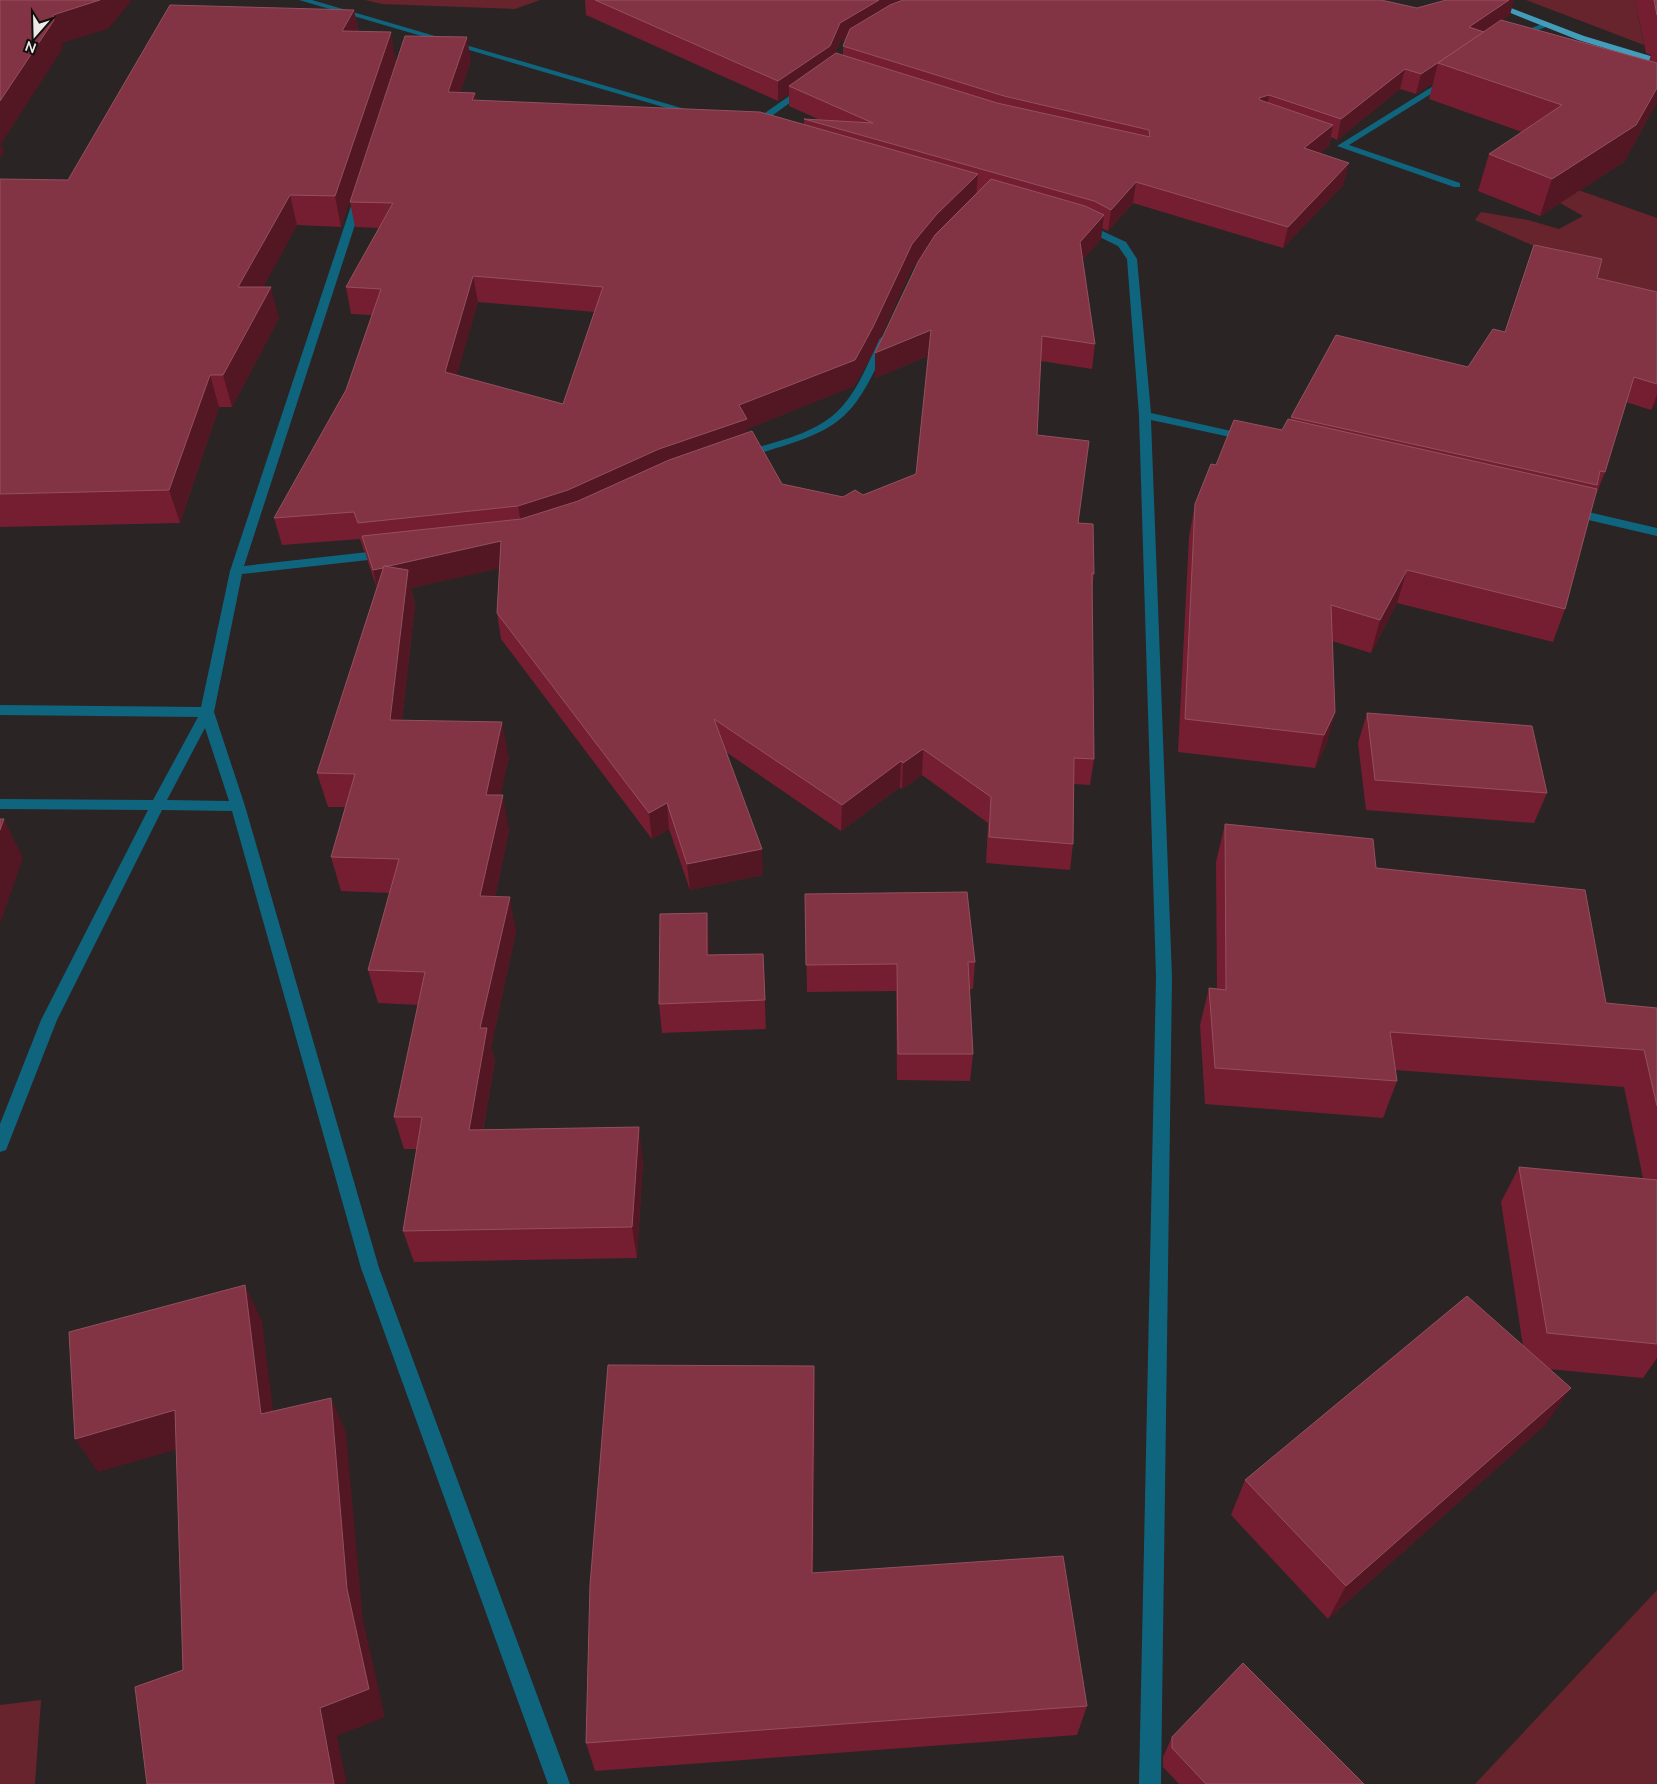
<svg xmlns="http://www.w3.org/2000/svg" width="1657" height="1784" viewBox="0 0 1657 1784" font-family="'Nunito Sans',sans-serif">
<rect width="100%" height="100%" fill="#2a2424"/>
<g fill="#68242d">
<path d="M 365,0 L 540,0 L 515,9 L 382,4 Z"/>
<path d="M 1526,0 L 1635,0 L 1644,45 Z"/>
<path d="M 1567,186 L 1657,218 L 1657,301 L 1605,289 L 1541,249 L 1475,220 L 1481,212 L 1528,220 L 1559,229 L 1583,216 L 1560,203 Z"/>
<path d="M 1657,1590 L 1657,1784 L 1475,1784 Z"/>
<path d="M 41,1700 L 35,1784 L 0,1784 L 0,1705 Z"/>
</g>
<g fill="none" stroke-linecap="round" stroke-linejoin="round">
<g fill="#0f657d" fill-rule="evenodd">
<path d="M 299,0 L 312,0 L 702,114 L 694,116 Z"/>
<path d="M 1544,23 L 1551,25 L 1518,38 L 1511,36 Z"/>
<path d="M 1443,80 L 1450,82 L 1349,145 L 1460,183 L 1460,187 L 1454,187 L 1337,146 Z"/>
<path d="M 802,87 L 809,89 L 755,128 L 749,128 L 749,124 Z"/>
<path d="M 359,194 L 364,197 L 244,566 L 386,550 L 392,554 L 386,558 L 242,574 L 214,712 L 245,806 L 379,1268 L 570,1784 L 548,1784 L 361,1268 L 232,811 L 162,810 L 57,1020 L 8,1145 L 6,1150 L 0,1152 L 0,1124 L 41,1020 L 148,810 L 0,809 L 0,799 L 153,800 L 198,717 L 0,715 L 0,705 L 201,707 L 230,571 L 354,197 ZM 205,728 L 229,801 L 167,800 Z"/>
<path d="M 1085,223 L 1126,242 L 1137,259 L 1151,413 L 1249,435 L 1255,438 L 1249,441 L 1151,420 L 1172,977 L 1161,1784 L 1139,1784 L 1156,977 L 1139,415 L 1127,259 L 1118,246 L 1081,228 L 1081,224 Z"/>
<path d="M 884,336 L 889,339 C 851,428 837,430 747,457 L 739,457 L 739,453 C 775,441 820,435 845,403 C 860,385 869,361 879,339 Z"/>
<path d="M 1571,508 L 1657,528 L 1657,536 L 1567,515 L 1565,512 L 1567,509 Z"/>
</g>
<path fill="#439cba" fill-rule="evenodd" d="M 1478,0 L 1490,0 L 1584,36 L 1657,58 L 1657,64 L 1578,40 Z"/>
</g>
<g fill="#751e31" fill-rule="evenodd">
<path d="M 585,0 L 1381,0 L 1417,8 L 1510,15 L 1502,20 L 1649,61 L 1651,55 L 1646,53 L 1635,0 L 1657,0 L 1657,102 L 1624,162 L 1540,216 L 1478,191 L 1489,154 L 1522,132 L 1429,99 L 1433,83 L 1416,94 L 1400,89 L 1337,140 L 1331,137 L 1329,146 L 1320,153 L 1344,184 L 1283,248 L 1133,203 L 1108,231 L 1102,228 L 1101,239 L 1082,260 L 1095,344 L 1092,369 L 1041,361 L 1037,435 L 1079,523 L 1094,574 L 1092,590 L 1094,759 L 1090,785 L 1074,784 L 1073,844 L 1070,870 L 986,863 L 988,823 L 922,775 L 902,789 L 900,787 L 841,831 L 726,752 L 763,875 L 690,890 L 669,829 L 652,839 L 501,639 L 497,613 L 500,568 L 411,588 L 415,605 L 402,720 L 509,757 L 500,795 L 509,830 L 495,897 L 516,931 L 491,1047 L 495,1061 L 483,1130 L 643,1160 L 637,1258 L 414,1262 L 403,1231 L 417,1149 L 404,1149 L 394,1117 L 418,1005 L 378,1003 L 368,970 L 390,893 L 341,891 L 331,857 L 345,807 L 328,807 L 317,773 L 377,588 L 368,562 L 365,551 L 364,551 L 360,539 L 282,545 L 274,518 L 346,390 L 372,315 L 351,314 L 346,287 L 379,228 L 355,227 L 350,202 L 471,61 L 460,92 L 475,93 L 476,100 L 804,124 L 804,119 L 820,120 L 789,106 L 789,94 L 778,101 L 586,15 ZM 845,39 L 843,46 L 843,55 L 835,54 L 840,42 ZM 921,257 L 875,378 L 928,356 L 916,474 L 863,495 L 843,497 L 782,484 L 747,433 L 747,429 L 854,386 L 873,353 L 911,270 ZM 478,302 L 595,312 L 563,404 L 456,376 Z"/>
<path d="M 354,10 L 358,31 L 396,60 L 341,227 L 297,225 L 263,287 L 279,318 L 232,407 L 219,407 L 180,523 L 0,527 L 0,179 L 68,180 Z"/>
<path d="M 1597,278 L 1657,292 L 1657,402 L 1651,410 L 1626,402 L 1605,472 L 1595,497 L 1594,497 L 1565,609 L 1553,642 L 1397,603 L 1371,653 L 1332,641 L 1335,712 L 1326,745 L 1315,768 L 1178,752 L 1189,537 L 1195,504 L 1216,465 L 1282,430 L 1291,420 L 1291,417 L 1468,367 L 1505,332 Z"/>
<path d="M 1367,713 L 1547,793 L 1534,823 L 1366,810 L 1358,743 Z"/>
<path d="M 1225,824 L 1376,868 L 1606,1003 L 1657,1008 L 1657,1358 L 1643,1378 L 1549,1369 L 1546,1424 L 1328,1619 L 1231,1515 L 1245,1480 L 1523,1346 L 1501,1202 L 1519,1167 L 1643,1178 L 1624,1087 L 1395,1070 L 1397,1081 L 1383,1118 L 1205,1104 L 1200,1025 L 1209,988 L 1217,989 L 1216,862 Z"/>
<path d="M 805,894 L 975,962 L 973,989 L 969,989 L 973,1054 L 970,1081 L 897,1080 L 896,991 L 807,992 Z"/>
<path d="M 707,913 L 709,955 L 763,954 L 766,1029 L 662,1033 L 659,1004 Z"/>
<path d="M 814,1366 L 815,1403 L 813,1573 L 1087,1706 L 1077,1735 L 595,1771 L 586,1743 Z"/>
<path d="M 1172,1737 L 1364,1784 L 1179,1784 L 1163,1767 L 1163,1757 Z"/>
</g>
<g fill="#521723">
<path d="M 100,0 L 132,0 L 108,29 L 62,43 L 63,48 L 1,144 L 4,153 L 0,158 L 0,101 L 53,15 Z"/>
<path d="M 879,0 L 927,0 L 882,17 L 840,42 L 830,66 L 789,86 L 789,94 L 778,101 L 778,81 L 840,23 Z"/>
<path d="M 1509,0 L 1514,0 L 1510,15 L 1484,33 L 1469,27 Z"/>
<path d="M 354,10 L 359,38 L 342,31 Z"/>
<path d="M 391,32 L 396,60 L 341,227 L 335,196 Z"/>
<path d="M 467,37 L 471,61 L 452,116 L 448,92 Z"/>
<path d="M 1438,63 L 1433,83 L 1416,94 L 1421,74 Z"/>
<path d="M 1405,69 L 1400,89 L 1337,140 L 1341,119 Z"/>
<path d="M 1657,88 L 1657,102 L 1624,162 L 1540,216 L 1552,179 Z"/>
<path d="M 475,93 L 479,117 L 472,100 Z"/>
<path d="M 1269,95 L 1266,115 L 1259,98 Z"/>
<path d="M 1333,125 L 1329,146 L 1300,169 L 1304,148 Z"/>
<path d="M 1349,163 L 1344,184 L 1283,248 L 1288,227 Z"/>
<path d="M 978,174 L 976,199 L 934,240 L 911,270 L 873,353 L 854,386 L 747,429 L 748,446 L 523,533 L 518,506 L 739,405 L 912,244 L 936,215 Z"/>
<path d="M 1136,182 L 1133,203 L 1108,231 L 1111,210 Z"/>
<path d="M 290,195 L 297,225 L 247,318 L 238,287 Z"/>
<path d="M 1104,215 L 1101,239 L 1077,266 L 1080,242 Z"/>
<path d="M 473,276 L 478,302 L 450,399 L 445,372 Z"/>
<path d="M 271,287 L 279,318 L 232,407 L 223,375 Z"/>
<path d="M 931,330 L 930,355 L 875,378 L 875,353 Z"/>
<path d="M 210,375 L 219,407 L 180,523 L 169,490 Z"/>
<path d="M 1657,395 L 1657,402 L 1651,410 Z"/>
<path d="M 501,541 L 506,567 L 411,588 L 415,605 L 398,754 L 390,720 L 379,596 L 373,570 Z"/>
<path d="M 1407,570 L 1397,603 L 1371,653 L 1380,620 Z"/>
<path d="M 1335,712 L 1326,745 L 1315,768 L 1324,735 Z"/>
<path d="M 502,722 L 509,757 L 493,829 L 486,795 Z"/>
<path d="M 923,749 L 922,775 L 902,789 L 903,763 Z"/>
<path d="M 901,761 L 900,787 L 841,831 L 842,805 Z"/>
<path d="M 503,795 L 509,830 L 488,930 L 480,896 Z"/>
<path d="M 667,803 L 669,829 L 652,839 L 649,813 Z"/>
<path d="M 4,819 L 23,858 L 0,924 L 0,830 Z"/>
<path d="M 762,849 L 763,875 L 690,890 L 687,864 Z"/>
<path d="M 510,897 L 516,931 L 491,1047 L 495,1061 L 477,1162 L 469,1130 L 480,1028 Z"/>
<path d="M 707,913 L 709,943 L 710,984 L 707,955 Z"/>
<path d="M 763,954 L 765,983 L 766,1029 L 765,1000 Z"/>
<path d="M 639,1127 L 643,1160 L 637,1258 L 632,1227 Z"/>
<path d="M 245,1285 L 262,1321 L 278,1448 L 261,1414 Z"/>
<path d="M 814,1366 L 815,1403 L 813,1606 L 812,1573 Z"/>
<path d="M 1571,1388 L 1546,1424 L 1328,1619 L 1346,1586 Z"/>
<path d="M 331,1398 L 346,1432 L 363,1620 L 385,1717 L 337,1736 L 347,1784 L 334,1784 L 320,1708 L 347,1589 Z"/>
<path d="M 175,1410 L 196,1444 L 98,1472 L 75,1439 Z"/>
</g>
<g fill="#823445" stroke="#93505e" fill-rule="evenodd">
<path d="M 0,0 L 100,0 L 53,15 L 54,20 L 0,101 Z"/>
<path d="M 595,0 L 879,0 L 840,23 L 830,46 L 778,81 Z"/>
<path d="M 903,0 L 1381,0 L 1417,8 L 1446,0 L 1509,0 L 1469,27 L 1484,32 L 1421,74 L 1405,69 L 1341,119 L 1269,95 L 1259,98 L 1260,100 L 1333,125 L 1304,148 L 1349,163 L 1288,227 L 1136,182 L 1111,210 L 1094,201 L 804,119 L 873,123 L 789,86 L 836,53 L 997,103 L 1150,137 L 1149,130 L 1004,96 L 843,46 L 850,29 L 890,5 Z"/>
<path d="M 1654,0 L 1657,0 L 1657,15 Z"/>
<path d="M 170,5 L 354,10 L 342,31 L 391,32 L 335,196 L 290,195 L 238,287 L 271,287 L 223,375 L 210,375 L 169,490 L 0,494 L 0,179 L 68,180 Z"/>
<path d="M 1501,20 L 1657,63 L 1657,88 L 1636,125 L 1552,179 L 1489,154 L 1562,105 L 1438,63 Z"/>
<path d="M 405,36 L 467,37 L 448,92 L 475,93 L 472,100 L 760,112 L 978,174 L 936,215 L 912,244 L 873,327 L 855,360 L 739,405 L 747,419 L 659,449 L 568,490 L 518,506 L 358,523 L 354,512 L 274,518 L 346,390 L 381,289 L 346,287 L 393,203 L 350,202 ZM 473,276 L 603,287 L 563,404 L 445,372 Z"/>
<path d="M 991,179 L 1085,206 L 1104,215 L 1080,242 L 1095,344 L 1042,336 L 1037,435 L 1089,441 L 1078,523 L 1093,524 L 1094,574 L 1092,573 L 1094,759 L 1074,758 L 1073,844 L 989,837 L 991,797 L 923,749 L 903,763 L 901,761 L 842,805 L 714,719 L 762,849 L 687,864 L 667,803 L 649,813 L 497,613 L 501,541 L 389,566 L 384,566 L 383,568 L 373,570 L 362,536 L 521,519 L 578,501 L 669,460 L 752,431 L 782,484 L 843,497 L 855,490 L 863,495 L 916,474 L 931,330 L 875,353 L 918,262 L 935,235 Z"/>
<path d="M 1534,245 L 1602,259 L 1597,278 L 1657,292 L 1657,384 L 1634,377 L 1605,472 L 1600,471 L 1597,485 L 1291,417 L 1336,335 L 1468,367 L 1493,329 L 1505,332 Z"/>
<path d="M 1288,419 L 1597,489 L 1565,609 L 1407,570 L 1380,620 L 1331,605 L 1335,712 L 1324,735 L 1185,719 L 1195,504 L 1211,464 L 1216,465 L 1234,420 L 1282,430 Z"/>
<path d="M 384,566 L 408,570 L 390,720 L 502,722 L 486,795 L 503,795 L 480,896 L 510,897 L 480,1028 L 487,1028 L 469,1130 L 639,1127 L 632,1227 L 403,1231 L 422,1117 L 394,1117 L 425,972 L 368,970 L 399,859 L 331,857 L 355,774 L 317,773 Z"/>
<path d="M 1367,713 L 1532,726 L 1547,793 L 1375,780 Z"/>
<path d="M 0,819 L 4,819 L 0,830 Z"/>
<path d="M 1225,824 L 1373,839 L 1376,868 L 1585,890 L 1606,1003 L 1657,1008 L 1657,1106 L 1644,1050 L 1390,1032 L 1397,1081 L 1215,1068 L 1209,988 L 1226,990 Z"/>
<path d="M 967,892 L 975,962 L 968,962 L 973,1054 L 898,1054 L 897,964 L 806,965 L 805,894 Z"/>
<path d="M 707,913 L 707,955 L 763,954 L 765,1000 L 659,1004 L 660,914 Z"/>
<path d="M 1519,1167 L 1657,1180 L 1657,1344 L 1547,1333 Z"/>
<path d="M 245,1285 L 261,1414 L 331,1398 L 347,1589 L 369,1689 L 320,1708 L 334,1784 L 147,1784 L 135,1687 L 183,1670 L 175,1410 L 75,1439 L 69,1332 Z"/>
<path d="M 1467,1296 L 1571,1388 L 1346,1586 L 1245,1480 Z"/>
<path d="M 608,1365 L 814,1366 L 812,1573 L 1063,1556 L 1087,1706 L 586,1743 L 590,1585 Z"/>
<path d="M 1243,1663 L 1364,1784 L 1206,1784 L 1172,1748 L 1172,1737 Z"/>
</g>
<g transform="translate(35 35) rotate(200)" stroke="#110e0e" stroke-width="4" paint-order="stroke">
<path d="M0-4L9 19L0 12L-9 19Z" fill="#ede9e9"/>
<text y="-8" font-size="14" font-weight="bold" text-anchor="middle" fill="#ede9e9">N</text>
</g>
</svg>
